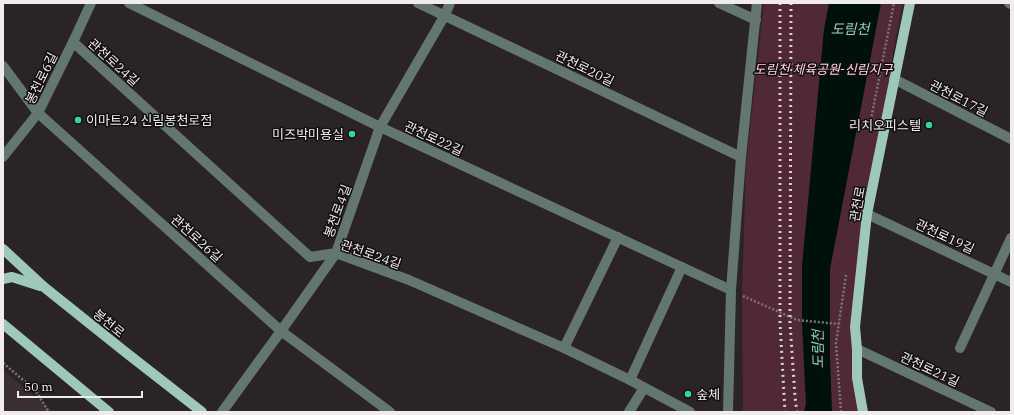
<svg xmlns="http://www.w3.org/2000/svg" width="1014" height="415" viewBox="0 0 1014 415" font-family="'IBM Plex Serif','Noto Sans KR',serif">
<rect width="100%" height="100%" fill="#2b2426"/>
<path fill="#3b2e31" d="M 3,370 L 53,412 L 3,412 Z"/>
<path fill="#502934" d="M 764,3 L 903,3 L 894,48 L 852,314 L 859,412 L 743,412 L 742,296 L 746,164 Z"/>
<path fill="#001109" d="M 829,3 L 881,3 L 830,269 L 830,358 L 832,412 L 804,412 L 806,404 L 802,323 L 802,266 L 824,29 Z"/>
<g fill="none" stroke-linecap="round" stroke-linejoin="round">
<g stroke="#7b7577" stroke-width="2.5" stroke-dasharray="2 2" stroke-linecap="butt">
<path d="M 870,124 L 894,3"/>
<path d="M 743,296 L 797,320 L 839,324"/>
<path d="M 3,363 L 35,390 L 49,412"/>
<path d="M 841,412 L 836,343 L 846,275"/>
</g>
<g stroke="#63776f" stroke-width="10">
<path d="M 129,3 L 380,127 L 731,290"/>
<path d="M 418,3 L 741,157"/>
<path d="M 719,3 L 756,20"/>
<path d="M 1009,3 L 1011,4"/>
<path d="M 73,42 L 310,257 L 336,253 L 409,280 L 564,348 L 630,380 L 690,412"/>
<path d="M 3,66 L 38,113 L 281,331 L 390,412"/>
<path d="M 894,79 L 1011,139"/>
<path d="M 3,157 L 38,113 L 73,42 L 91,3"/>
<path d="M 867,214 L 1011,282"/>
<path d="M 564,348 L 618,237"/>
<path d="M 960,348 L 1011,238"/>
<path d="M 857,349 L 991,412"/>
<path d="M 630,380 L 682,267"/>
<path d="M 222,412 L 281,331 L 336,253 L 380,127 L 445,15 L 450,3"/>
<path d="M 629,412 L 644,388"/>
<path d="M 728,412 L 731,290 L 741,157 L 757,3"/>
</g>
<g stroke="#9ec9b8" stroke-width="10">
<path d="M 3,249 L 44,287 L 124,351 L 202,412"/>
<path d="M 3,279 L 12,277 L 40,286"/>
<path d="M 3,324 L 109,412"/>
<path d="M 863,412 L 857,378 L 857,349 L 855,327 L 867,214 L 910,3"/>
</g>
<g stroke="#d6d0d1" stroke-width="3" stroke-dasharray="2 4" stroke-linecap="butt">
<path d="M 780,3 L 780,323 L 785,412"/>
<path d="M 791,3 L 790,323 L 795,397 L 797,412"/>
</g>
</g>
<g fill="#37d4a6" stroke="#110e0f" stroke-width="1.5">
<circle cx="78" cy="120" r="4"/>
<circle cx="929" cy="125" r="4"/>
<circle cx="352" cy="134" r="4"/>
<circle cx="688" cy="394" r="4"/>
</g>
<g text-anchor="middle" stroke-width="3" stroke-linejoin="round" paint-order="stroke">
<g font-size="13" fill="#f0ebec" stroke="#110e0f">
<text transform="translate(114 62) rotate(42)" y="5">관천로24길</text>
<text transform="translate(585 68) rotate(26)" y="5">관천로20길</text>
<text transform="translate(41 78) rotate(-64)" y="5">봉천로6길</text>
<text transform="translate(959 98) rotate(27)" y="5">관천로17길</text>
<text transform="translate(434 138) rotate(25)" y="5">관천로22길</text>
<text transform="translate(857 204) rotate(-80)" y="5">관천로</text>
<text transform="translate(337 211) rotate(-70)" y="5">봉천로4길</text>
<text transform="translate(945 236) rotate(25)" y="5">관천로19길</text>
<text transform="translate(197 238) rotate(42)" y="5">관천로26길</text>
<text transform="translate(371 254) rotate(19)" y="5">관천로24길</text>
<text transform="translate(109 323) rotate(39)" y="5">봉천로</text>
<text transform="translate(930 369) rotate(25)" y="5">관천로21길</text>
</g>
<g font-size="13" font-style="italic" fill="#ffd0db" stroke="#110e0f">
<text x="823" y="74">도림천 체육공원-신림지구</text>
</g>
<g font-size="13" fill="#f0ebec" stroke="#110e0f" text-anchor="start">
<text x="86" y="125">이마트24 신림봉천로점</text>
<text x="921" y="130" text-anchor="end">리치오피스텔</text>
<text x="344" y="139" text-anchor="end">미즈박미용실</text>
<text x="696" y="399">숲체</text>
</g>
<g font-size="14" font-style="italic" fill="#86d6b8" stroke="#110e0f">
<text x="850" y="34">도림천</text>
<text transform="translate(818 349) rotate(-91)" y="5">도림천</text>
</g>
</g>
<rect width="1014" height="415" fill="none" stroke="#f0ebec" stroke-width="8"/>
<path d="M18 391v6h124v-6" fill="none" stroke="#f0ebec" stroke-width="2"/>
<text x="24" y="391" font-size="12" fill="#f0ebec" stroke="#110e0f" stroke-width="3" paint-order="stroke">50 m</text>
</svg>
